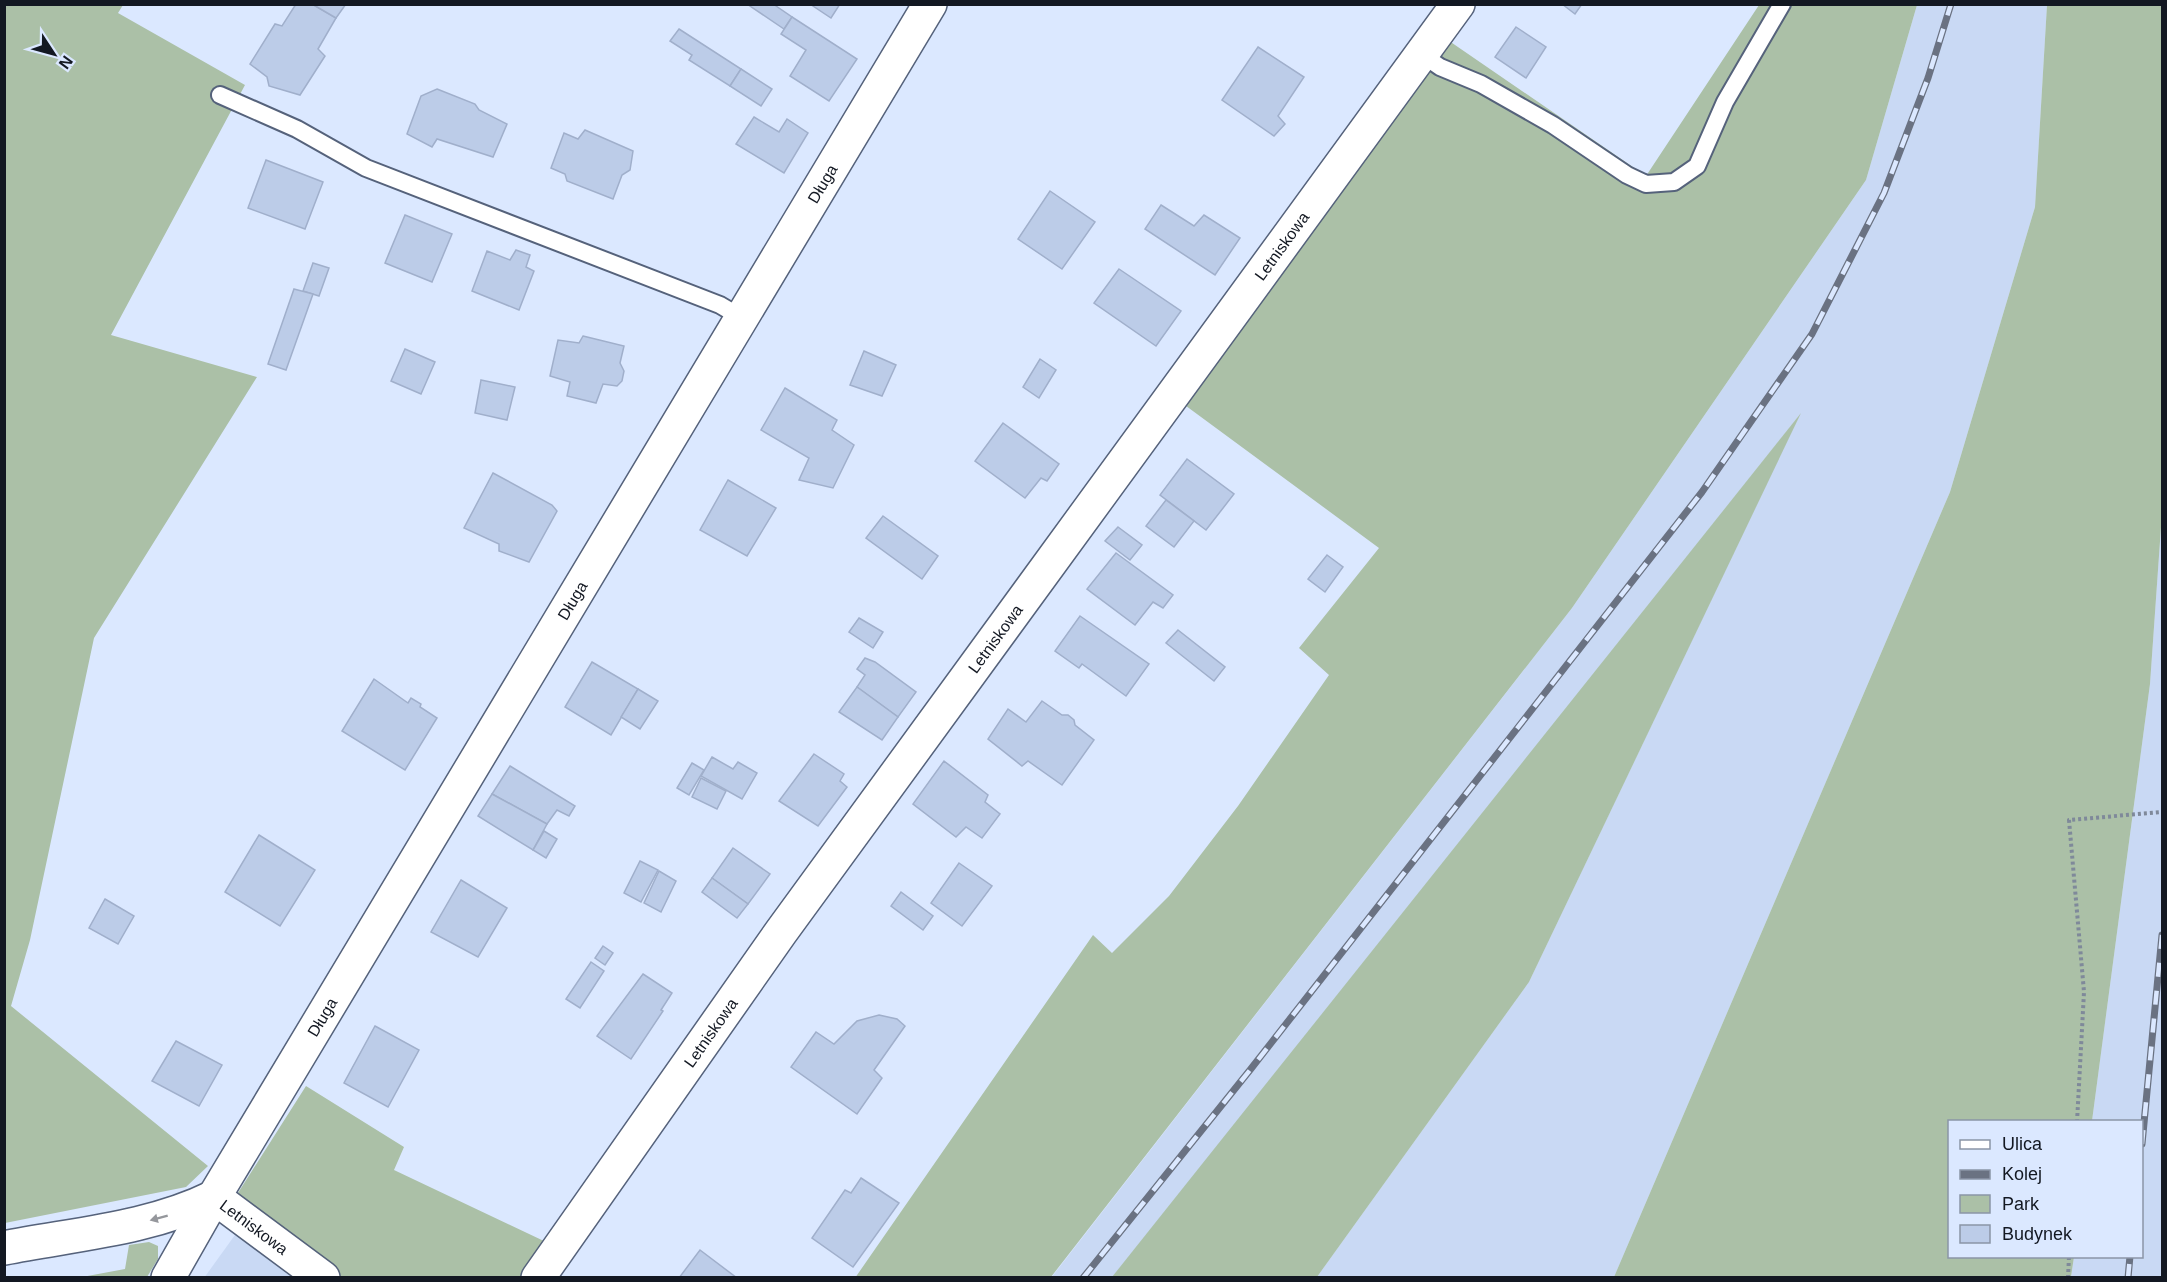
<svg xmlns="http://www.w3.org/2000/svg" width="2167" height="1282" viewBox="0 0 2167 1282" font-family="Arial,sans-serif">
<rect width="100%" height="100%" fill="#dbe8ff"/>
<g fill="#c9d9f4">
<path d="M 1917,5 L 2047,5 L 2035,207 L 1950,492 L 1614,1277 L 1317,1277 L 1529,982 L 1799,416 L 1116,1277 L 1051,1278 L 1572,608 L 1866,180 Z"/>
<path d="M 2162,513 L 2162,1277 L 2071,1278 L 2074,1257 L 2142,1256 L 2142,1122 L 2092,1121 L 2150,684 Z"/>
<path d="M 240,1228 L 305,1278 L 204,1278 Z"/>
</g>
<g fill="#abc0a7">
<path d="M 5,5 L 123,5 L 118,13 L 245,85 L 111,335 L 257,377 L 94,638 L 30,940 L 11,1006 L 208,1166 L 186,1187 L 5,1223 Z"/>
<path d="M 1759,5 L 1917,5 L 1866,180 L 1572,608 L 1051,1277 L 855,1278 L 1093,935 L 1112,953 L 1169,896 L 1238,806 L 1329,675 L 1299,648 L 1379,548 L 1163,389 L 1423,23 L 1646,176 Z"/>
<path d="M 2047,5 L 2162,5 L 2162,513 L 2150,684 L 2092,1121 L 1950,1122 L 1950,1256 L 2074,1257 L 2071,1277 L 1614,1277 L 1950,492 L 2035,207 Z"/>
<path d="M 1801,413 L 1529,982 L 1317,1277 L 1112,1277 Z"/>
<path d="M 306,1086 L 404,1147 L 394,1170 L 546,1242 L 521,1277 L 342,1277 L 236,1196 Z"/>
<path d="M 149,1242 L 158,1246 L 158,1259 L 147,1277 L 82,1277 L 125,1269 L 129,1245 Z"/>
</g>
<g fill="#bccce8" stroke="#a0afcb" stroke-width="1.5">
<path d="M 296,4 L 312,4 L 336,18 L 318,49 L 325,56 L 300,95 L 269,86 L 267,77 L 250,64 L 275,24 L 282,26 Z"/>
<path d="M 312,4 L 346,4 L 336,18 Z"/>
<path d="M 747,4 L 773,4 L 792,17 L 784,29 Z"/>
<path d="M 810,4 L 840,4 L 831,18 Z"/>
<path d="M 1562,4 L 1582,4 L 1575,14 Z"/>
<path d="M 792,17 L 857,59 L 829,101 L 790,76 L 806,50 L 781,34 Z"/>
<path d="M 1516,27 L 1546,47 L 1526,78 L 1495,57 Z"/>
<path d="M 679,29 L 741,69 L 730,86 L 689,60 L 692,55 L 670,41 Z"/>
<path d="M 1258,47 L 1304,77 L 1278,116 L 1285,124 L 1274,136 L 1222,100 Z"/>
<path d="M 741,69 L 772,89 L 761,106 L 730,86 Z"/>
<path d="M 437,89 L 475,104 L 479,110 L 507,124 L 493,157 L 437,139 L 432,147 L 407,134 L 421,96 Z"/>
<path d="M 754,117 L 779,132 L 787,119 L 808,133 L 784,173 L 736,144 Z"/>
<path d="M 585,130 L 633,151 L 630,170 L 622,175 L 613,199 L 567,181 L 565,174 L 551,168 L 564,133 L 578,139 Z"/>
<path d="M 266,160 L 323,182 L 305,229 L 248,208 Z"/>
<path d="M 1050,191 L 1095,222 L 1062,269 L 1018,239 Z"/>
<path d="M 1161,205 L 1194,226 L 1204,215 L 1240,238 L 1215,275 L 1145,229 Z"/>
<path d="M 405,215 L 452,234 L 432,282 L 385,263 Z"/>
<path d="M 516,250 L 530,255 L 526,267 L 534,271 L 519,310 L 472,291 L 487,251 L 510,260 Z"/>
<path d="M 313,263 L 329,268 L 319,296 L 303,291 Z"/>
<path d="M 1119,269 L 1181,311 L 1156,346 L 1094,303 Z"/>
<path d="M 294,289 L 313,294 L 286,370 L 268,364 Z"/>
<path d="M 583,336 L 624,346 L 620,363 L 624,371 L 622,381 L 617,386 L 603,384 L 596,403 L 567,396 L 570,382 L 550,376 L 558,340 L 579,343 Z"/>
<path d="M 405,349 L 435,362 L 421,394 L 391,381 Z"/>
<path d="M 864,351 L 896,365 L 882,396 L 850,385 Z"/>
<path d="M 1040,359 L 1056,370 L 1039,398 L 1023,387 Z"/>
<path d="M 481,380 L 515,387 L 507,420 L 475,413 Z"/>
<path d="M 785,388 L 837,420 L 832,430 L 854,445 L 833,488 L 799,480 L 809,458 L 761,430 Z"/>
<path d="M 1003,423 L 1059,464 L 1047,481 L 1041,478 L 1025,498 L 975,461 Z"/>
<path d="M 1187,459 L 1234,494 L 1206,530 L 1160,495 Z"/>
<path d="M 493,473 L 552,505 L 557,511 L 529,562 L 499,551 L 499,544 L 464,528 Z"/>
<path d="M 728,480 L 776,508 L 747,556 L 700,530 Z"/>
<path d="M 1166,500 L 1194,521 L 1174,547 L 1146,526 Z"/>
<path d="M 883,516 L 938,556 L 922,579 L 866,538 Z"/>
<path d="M 1118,527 L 1142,545 L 1130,560 L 1105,541 Z"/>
<path d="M 1116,553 L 1173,595 L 1163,608 L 1153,602 L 1135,625 L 1087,589 Z"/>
<path d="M 1327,555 L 1343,567 L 1325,592 L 1308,579 Z"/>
<path d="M 1080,616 L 1149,664 L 1126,696 L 1082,664 L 1079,668 L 1055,651 Z"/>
<path d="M 859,618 L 883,632 L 873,648 L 849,632 Z"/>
<path d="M 1178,630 L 1225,667 L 1214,681 L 1166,643 Z"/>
<path d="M 865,658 L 875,662 L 916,692 L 898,717 L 857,687 L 865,675 L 857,669 Z"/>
<path d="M 592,662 L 638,689 L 611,735 L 565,707 Z"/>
<path d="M 374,679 L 408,703 L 411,698 L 421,704 L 420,707 L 437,718 L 405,770 L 342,731 Z"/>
<path d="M 857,687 L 898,717 L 882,740 L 839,712 Z"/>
<path d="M 638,689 L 658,701 L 640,729 L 621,717 Z"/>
<path d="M 1042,701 L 1062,715 L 1068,715 L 1074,720 L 1075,725 L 1094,740 L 1062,785 L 1028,761 L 1022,766 L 988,739 L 1008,709 L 1026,722 Z"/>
<path d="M 814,754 L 844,774 L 840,781 L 847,787 L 818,826 L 779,801 Z"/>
<path d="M 712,757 L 733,769 L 738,762 L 757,773 L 742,799 L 701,776 Z"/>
<path d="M 944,761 L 988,795 L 985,802 L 1000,814 L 982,838 L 966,827 L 956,837 L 913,804 Z"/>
<path d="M 692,763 L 704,770 L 689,795 L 677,788 Z"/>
<path d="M 510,766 L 575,806 L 569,816 L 557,810 L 547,824 L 492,794 Z"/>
<path d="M 701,778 L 726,791 L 717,809 L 692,797 Z"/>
<path d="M 492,794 L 547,824 L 533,850 L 478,816 Z"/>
<path d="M 544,831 L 557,839 L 546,858 L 533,850 Z"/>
<path d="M 259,835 L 315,870 L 280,926 L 225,892 Z"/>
<path d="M 733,848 L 770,874 L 748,904 L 712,878 Z"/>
<path d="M 640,861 L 658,870 L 641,902 L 624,893 Z"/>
<path d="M 959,863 L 992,886 L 962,926 L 931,903 Z"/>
<path d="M 659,871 L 676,881 L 661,912 L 644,903 Z"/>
<path d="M 712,878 L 748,904 L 737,918 L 702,892 Z"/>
<path d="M 461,880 L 507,908 L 478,957 L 431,932 Z"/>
<path d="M 901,892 L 933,916 L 923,930 L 891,906 Z"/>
<path d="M 105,899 L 134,916 L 118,944 L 89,928 Z"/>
<path d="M 603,946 L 613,953 L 605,965 L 595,958 Z"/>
<path d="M 591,962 L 604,971 L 580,1008 L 566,999 Z"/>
<path d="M 643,974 L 672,993 L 661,1010 L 663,1011 L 631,1059 L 597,1036 Z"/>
<path d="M 879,1015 L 897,1019 L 905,1026 L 874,1070 L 882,1078 L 857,1114 L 791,1067 L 816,1032 L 834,1044 L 857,1021 Z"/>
<path d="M 375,1026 L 419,1050 L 388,1107 L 344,1083 Z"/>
<path d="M 176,1041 L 222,1065 L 199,1106 L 152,1081 Z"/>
<path d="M 861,1178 L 899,1203 L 853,1267 L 812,1238 L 845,1190 L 851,1193 Z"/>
<path d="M 700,1250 L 737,1278 L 679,1278 Z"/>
</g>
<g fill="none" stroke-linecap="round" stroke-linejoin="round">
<g stroke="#55627b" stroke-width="20">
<g id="lane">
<path d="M 1420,53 L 1440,67 L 1481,84 L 1553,125 L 1627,175 L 1646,184 L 1674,182 L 1697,166 L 1725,102 L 1782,4"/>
<path d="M 220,95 L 297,129 L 366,168 L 720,305 L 742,318"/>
</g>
</g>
<g stroke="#55627b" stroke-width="36">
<g id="street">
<path id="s1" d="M 214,1197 L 323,1278"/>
<path d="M 4,1248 C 75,1234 149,1229 214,1197"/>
<path id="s2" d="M 168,1278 L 214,1197 L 930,4"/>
<path id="s3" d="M 538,1278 L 781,932 L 1458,4"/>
</g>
</g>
<g stroke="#7f899a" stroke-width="4" stroke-dasharray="3 3" stroke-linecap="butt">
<path d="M 2077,1122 L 2084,992 L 2069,820 L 2162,812"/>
<path d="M 2068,1278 L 2069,1256"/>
</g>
<use href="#lane" stroke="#fff" stroke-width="16"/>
<use href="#street" stroke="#fff" stroke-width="33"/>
<g stroke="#6a7282" stroke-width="7">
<g id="rail">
<path d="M 2142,1144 L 2162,935"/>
<path d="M 1083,1278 L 1250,1070 L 1702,492 L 1812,334 L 1884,193 L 1928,78 L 1951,4"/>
<path d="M 2128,1278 L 2130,1256"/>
</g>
</g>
<use href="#rail" stroke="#dbe8ff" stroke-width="4.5" stroke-dasharray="14" stroke-linecap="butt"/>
</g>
<defs><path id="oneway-solid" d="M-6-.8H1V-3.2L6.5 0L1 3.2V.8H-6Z" transform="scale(1.5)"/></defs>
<use fill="#95979c" href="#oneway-solid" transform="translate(159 1218) rotate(165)"/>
<g text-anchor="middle" stroke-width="4.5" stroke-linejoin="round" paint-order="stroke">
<g font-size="16" fill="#131822" stroke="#dbe8ff">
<text dy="6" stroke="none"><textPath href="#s2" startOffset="1275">Długa</textPath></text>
<text dy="6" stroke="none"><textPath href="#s3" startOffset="1272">Letniskowa</textPath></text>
<text dy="6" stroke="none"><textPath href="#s2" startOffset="789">Długa</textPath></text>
<text dy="6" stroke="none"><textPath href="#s3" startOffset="786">Letniskowa</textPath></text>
<text dy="6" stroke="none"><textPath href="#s2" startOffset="303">Długa</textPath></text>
<text dy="6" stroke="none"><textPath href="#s3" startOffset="300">Letniskowa</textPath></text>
<text dy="6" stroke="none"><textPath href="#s1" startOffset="50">Letniskowa</textPath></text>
</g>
</g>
<rect width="2167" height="1282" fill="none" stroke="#131822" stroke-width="12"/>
<rect x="1948" y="1120" width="195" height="138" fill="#dbe8ff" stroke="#8b95a7" stroke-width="1.5"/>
<rect x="1960" y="1140" width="30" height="9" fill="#ffffff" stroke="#8b95a7" stroke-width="1.5"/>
<text x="2002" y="1150" font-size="18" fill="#131822">Ulica</text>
<rect x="1960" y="1170" width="30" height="9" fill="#6a7282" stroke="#8b95a7" stroke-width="1.5"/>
<text x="2002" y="1180" font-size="18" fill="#131822">Kolej</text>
<rect x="1960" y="1195" width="30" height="18" fill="#abc0a7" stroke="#8b95a7" stroke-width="1.5"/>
<text x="2002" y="1210" font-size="18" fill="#131822">Park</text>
<rect x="1960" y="1225" width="30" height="18" fill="#bccce8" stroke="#8b95a7" stroke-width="1.5"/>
<text x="2002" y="1240" font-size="18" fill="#131822">Budynek</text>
<g transform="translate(54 54) rotate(126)" stroke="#dbe8ff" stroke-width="4.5" paint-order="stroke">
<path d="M0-4.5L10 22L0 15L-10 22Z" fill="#131822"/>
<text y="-9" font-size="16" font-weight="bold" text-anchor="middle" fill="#131822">N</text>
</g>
</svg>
